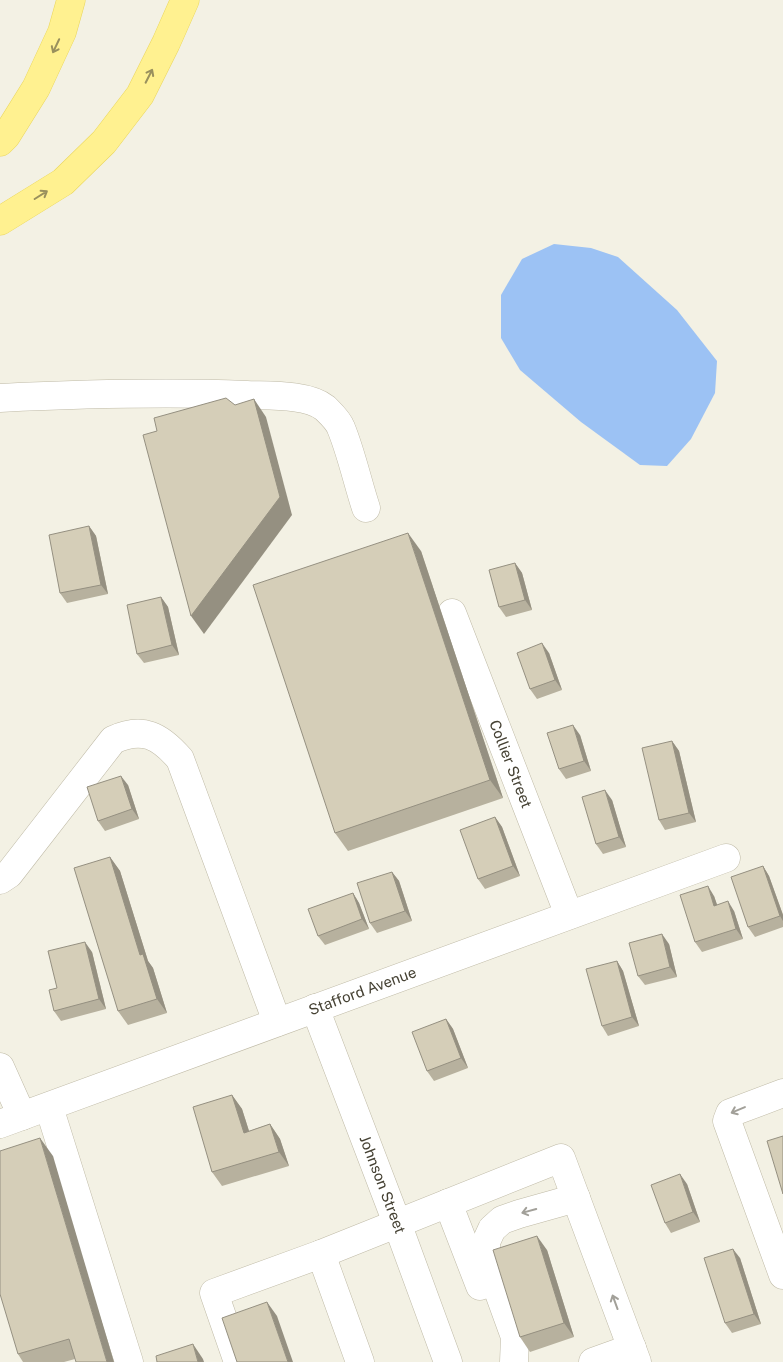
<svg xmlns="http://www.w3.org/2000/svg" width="783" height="1362" viewBox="0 0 783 1362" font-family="'Public Sans',sans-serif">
<rect width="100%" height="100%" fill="#f3f1e4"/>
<path fill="#9cc2f4" d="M 554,244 L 591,248 L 618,257 L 677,310 L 717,361 L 715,393 L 691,439 L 667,466 L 640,465 L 581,422 L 520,370 L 501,338 L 501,295 L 522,259 Z"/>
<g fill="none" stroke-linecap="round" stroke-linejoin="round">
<g stroke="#bfbaa6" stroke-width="29">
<g id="minor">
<path d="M 0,398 C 82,394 165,392 247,395 C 269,396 307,394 325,408 C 331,414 338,420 341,428 C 351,452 358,484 366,508"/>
<path id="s1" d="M 452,613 L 569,915"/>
<path d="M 0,880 L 9,874 L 113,740 C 143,726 160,736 180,759 L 277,1022"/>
<path id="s2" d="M 315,1008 L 397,1223 L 448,1362"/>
<path d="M 0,1067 L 22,1116"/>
<path d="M 783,1093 L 730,1113 L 727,1121 L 783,1275"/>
<path d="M 49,1107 L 129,1362"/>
<path id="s3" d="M 0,1124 L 726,858"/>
<path d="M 448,1203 L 480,1286"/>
<path d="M 321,1254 L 561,1158 L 637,1362"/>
<path d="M 238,1362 L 214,1293 L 321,1254 L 360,1362"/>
<path d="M 514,1362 L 515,1337 L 486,1257 L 486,1242 L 492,1229 L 502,1220 L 519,1214 L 576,1198"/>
<path d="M 593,1362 L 632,1348"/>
</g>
</g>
<g stroke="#ead65b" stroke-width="29">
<g id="major">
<path d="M 0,142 L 6,136 L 36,88 L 62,32 L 71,0"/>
<path d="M 0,221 L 63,182 L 104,142 L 140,95 L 166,43 L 185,0"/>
</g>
</g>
<use href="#minor" stroke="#fff" stroke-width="28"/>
<use href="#major" stroke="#fff190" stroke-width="28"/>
</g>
<g fill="#b7b19e">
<path d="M 89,526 L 96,536 L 108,594 L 67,603 L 60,593 Z"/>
<path d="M 421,551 L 503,798 L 348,851 L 335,833 Z"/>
<path d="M 515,563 L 522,573 L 532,610 L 506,617 L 499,607 Z"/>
<path d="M 161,597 L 168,607 L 179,655 L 144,663 L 137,654 Z"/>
<path d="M 549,653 L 562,690 L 537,699 L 530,689 Z"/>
<path d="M 580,735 L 591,771 L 566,779 L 559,769 Z"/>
<path d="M 672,741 L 679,751 L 696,822 L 665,830 L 659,820 Z"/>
<path d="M 128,785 L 139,819 L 105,831 L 98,821 Z"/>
<path d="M 612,800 L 626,847 L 603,854 L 596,844 Z"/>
<path d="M 495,817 L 502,827 L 520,876 L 485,889 L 478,879 Z"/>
<path d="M 110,857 L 120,871 L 148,961 L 153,968 L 167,1013 L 128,1025 L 118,1011 Z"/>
<path d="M 763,866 L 769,876 L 783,915 L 783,927 L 755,937 L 748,927 Z"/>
<path d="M 392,872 L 399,881 L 412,921 L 377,933 L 370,923 Z"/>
<path d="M 353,893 L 359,903 L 369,929 L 325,945 L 318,936 Z"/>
<path d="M 714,896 L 717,905 L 734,911 L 743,939 L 702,952 L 695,942 Z"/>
<path d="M 669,944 L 677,977 L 645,985 L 638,976 Z"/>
<path d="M 92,952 L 106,1009 L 61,1021 L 54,1011 L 57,988 Z"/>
<path d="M 617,961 L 623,971 L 639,1026 L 608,1036 L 602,1026 Z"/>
<path d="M 446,1019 L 453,1029 L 468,1068 L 434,1081 L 427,1071 Z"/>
<path d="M 232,1095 L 242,1109 L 249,1131 L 270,1124 L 280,1139 L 289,1166 L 222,1186 L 212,1172 Z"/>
<path d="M 53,1156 L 75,1359 L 64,1362 L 23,1362 L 18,1354 Z"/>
<path d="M 687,1184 L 700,1222 L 671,1233 L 665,1223 Z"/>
<path d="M 547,1250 L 574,1337 L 530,1352 L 520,1337 Z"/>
<path d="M 740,1258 L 761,1324 L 732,1333 L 725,1323 Z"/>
</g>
<g fill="#959081">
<path d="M 254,399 L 266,417 L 292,515 L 204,634 L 191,616 Z"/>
<path d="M 89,526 L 96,536 L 108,594 L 101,585 Z"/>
<path d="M 408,533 L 421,551 L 503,798 L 490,780 Z"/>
<path d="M 515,563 L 522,573 L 532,610 L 525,600 Z"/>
<path d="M 161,597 L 168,607 L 179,655 L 172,645 Z"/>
<path d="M 542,643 L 549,653 L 562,690 L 555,680 Z"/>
<path d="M 573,725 L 580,735 L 591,771 L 584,761 Z"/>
<path d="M 672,741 L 679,751 L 696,822 L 689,813 Z"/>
<path d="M 121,776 L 128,785 L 139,819 L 132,809 Z"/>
<path d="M 605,790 L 612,800 L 626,847 L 619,837 Z"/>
<path d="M 495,817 L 502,827 L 520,876 L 513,866 Z"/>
<path d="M 110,857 L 120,871 L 148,961 L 153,968 L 167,1013 L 157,999 L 140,955 Z"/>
<path d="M 763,866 L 769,876 L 783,915 L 783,921 L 780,916 Z"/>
<path d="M 392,872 L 399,881 L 412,921 L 405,911 Z"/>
<path d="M 708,886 L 714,896 L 721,916 L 714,906 Z"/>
<path d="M 353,893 L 359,903 L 369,929 L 362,919 Z"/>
<path d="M 728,901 L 734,911 L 743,939 L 736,929 Z"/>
<path d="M 662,934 L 669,944 L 677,977 L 670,967 Z"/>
<path d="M 85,942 L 92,952 L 106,1009 L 99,999 Z"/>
<path d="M 617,961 L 623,971 L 639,1026 L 632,1017 Z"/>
<path d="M 446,1019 L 453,1029 L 468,1068 L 461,1058 Z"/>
<path d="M 232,1095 L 242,1109 L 254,1147 L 244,1133 Z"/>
<path d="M 270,1124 L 280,1139 L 289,1166 L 279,1152 Z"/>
<path d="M 40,1138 L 53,1156 L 114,1362 L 107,1362 Z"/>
<path d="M 680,1174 L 687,1184 L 700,1222 L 693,1212 Z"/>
<path d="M 537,1236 L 547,1250 L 574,1337 L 564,1323 Z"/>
<path d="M 733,1249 L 740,1258 L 761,1324 L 754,1314 Z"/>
<path d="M 267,1302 L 277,1316 L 293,1362 L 288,1362 Z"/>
<path d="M 193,1344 L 203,1359 L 204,1362 L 198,1362 Z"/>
</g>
<g fill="#d5ceb8" stroke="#959081">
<path d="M 226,398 L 235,405 L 254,399 L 280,497 L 191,616 L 143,435 L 157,431 L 154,418 Z"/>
<path d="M 89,526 L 101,585 L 60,593 L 49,535 Z"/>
<path d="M 408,533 L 490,780 L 335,833 L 253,585 Z"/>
<path d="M 515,563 L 525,600 L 499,607 L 489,570 Z"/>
<path d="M 161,597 L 172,645 L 137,654 L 127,605 Z"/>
<path d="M 542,643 L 555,680 L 530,689 L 517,653 Z"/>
<path d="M 573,725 L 584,761 L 559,769 L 547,733 Z"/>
<path d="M 672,741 L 689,813 L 659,820 L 642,748 Z"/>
<path d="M 121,776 L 132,809 L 98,821 L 87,787 Z"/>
<path d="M 605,790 L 619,837 L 596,844 L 582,797 Z"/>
<path d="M 495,817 L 513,866 L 478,879 L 460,830 Z"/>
<path d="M 110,857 L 140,955 L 143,954 L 157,999 L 118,1011 L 74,868 Z"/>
<path d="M 763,866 L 780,916 L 748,927 L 731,877 Z"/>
<path d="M 392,872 L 405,911 L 370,923 L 357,883 Z"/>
<path d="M 708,886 L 714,906 L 728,901 L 736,929 L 695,942 L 680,895 Z"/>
<path d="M 353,893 L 362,919 L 318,936 L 308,909 Z"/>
<path d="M 662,934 L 670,967 L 638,976 L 629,943 Z"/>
<path d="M 85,942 L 99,999 L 54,1011 L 49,990 L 57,988 L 48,951 Z"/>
<path d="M 617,961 L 632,1017 L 602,1026 L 586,969 Z"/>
<path d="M 446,1019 L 461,1058 L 427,1071 L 412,1032 Z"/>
<path d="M 232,1095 L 244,1133 L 270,1124 L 279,1152 L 212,1172 L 193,1107 Z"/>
<path d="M 783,1136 L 783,1194 L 767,1141 Z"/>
<path d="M 40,1138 L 107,1362 L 76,1362 L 69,1339 L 18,1354 L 0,1294 L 0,1151 Z"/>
<path d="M 680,1174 L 693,1212 L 665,1223 L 651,1185 Z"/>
<path d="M 537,1236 L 564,1323 L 520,1337 L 493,1250 Z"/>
<path d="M 733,1249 L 754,1314 L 725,1323 L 704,1258 Z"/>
<path d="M 267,1302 L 288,1362 L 237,1362 L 222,1318 Z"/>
<path d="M 193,1344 L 198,1362 L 157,1362 L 156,1356 Z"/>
</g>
<defs><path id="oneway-shaft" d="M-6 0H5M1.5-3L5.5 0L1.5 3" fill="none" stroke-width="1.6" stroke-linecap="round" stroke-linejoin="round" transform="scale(1.25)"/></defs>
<g stroke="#99905d">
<use href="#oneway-shaft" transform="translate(56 46) rotate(115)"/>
<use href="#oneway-shaft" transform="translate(149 76) rotate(-63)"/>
<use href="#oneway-shaft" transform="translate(41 195) rotate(-32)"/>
</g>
<g stroke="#a2a099">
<use href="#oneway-shaft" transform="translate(738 1110) rotate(157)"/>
<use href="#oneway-shaft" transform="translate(529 1211) rotate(165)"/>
<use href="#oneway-shaft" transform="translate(615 1302) rotate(-110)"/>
</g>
<g text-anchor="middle" stroke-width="4" stroke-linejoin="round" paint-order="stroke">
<g font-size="15" fill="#454133" stroke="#fff">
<text dy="5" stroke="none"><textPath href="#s1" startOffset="162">Collier Street</textPath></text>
<text dy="5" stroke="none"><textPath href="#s3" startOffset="386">Stafford Avenue</textPath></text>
<text dy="5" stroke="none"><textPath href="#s2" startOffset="189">Johnson Street</textPath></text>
</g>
</g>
</svg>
